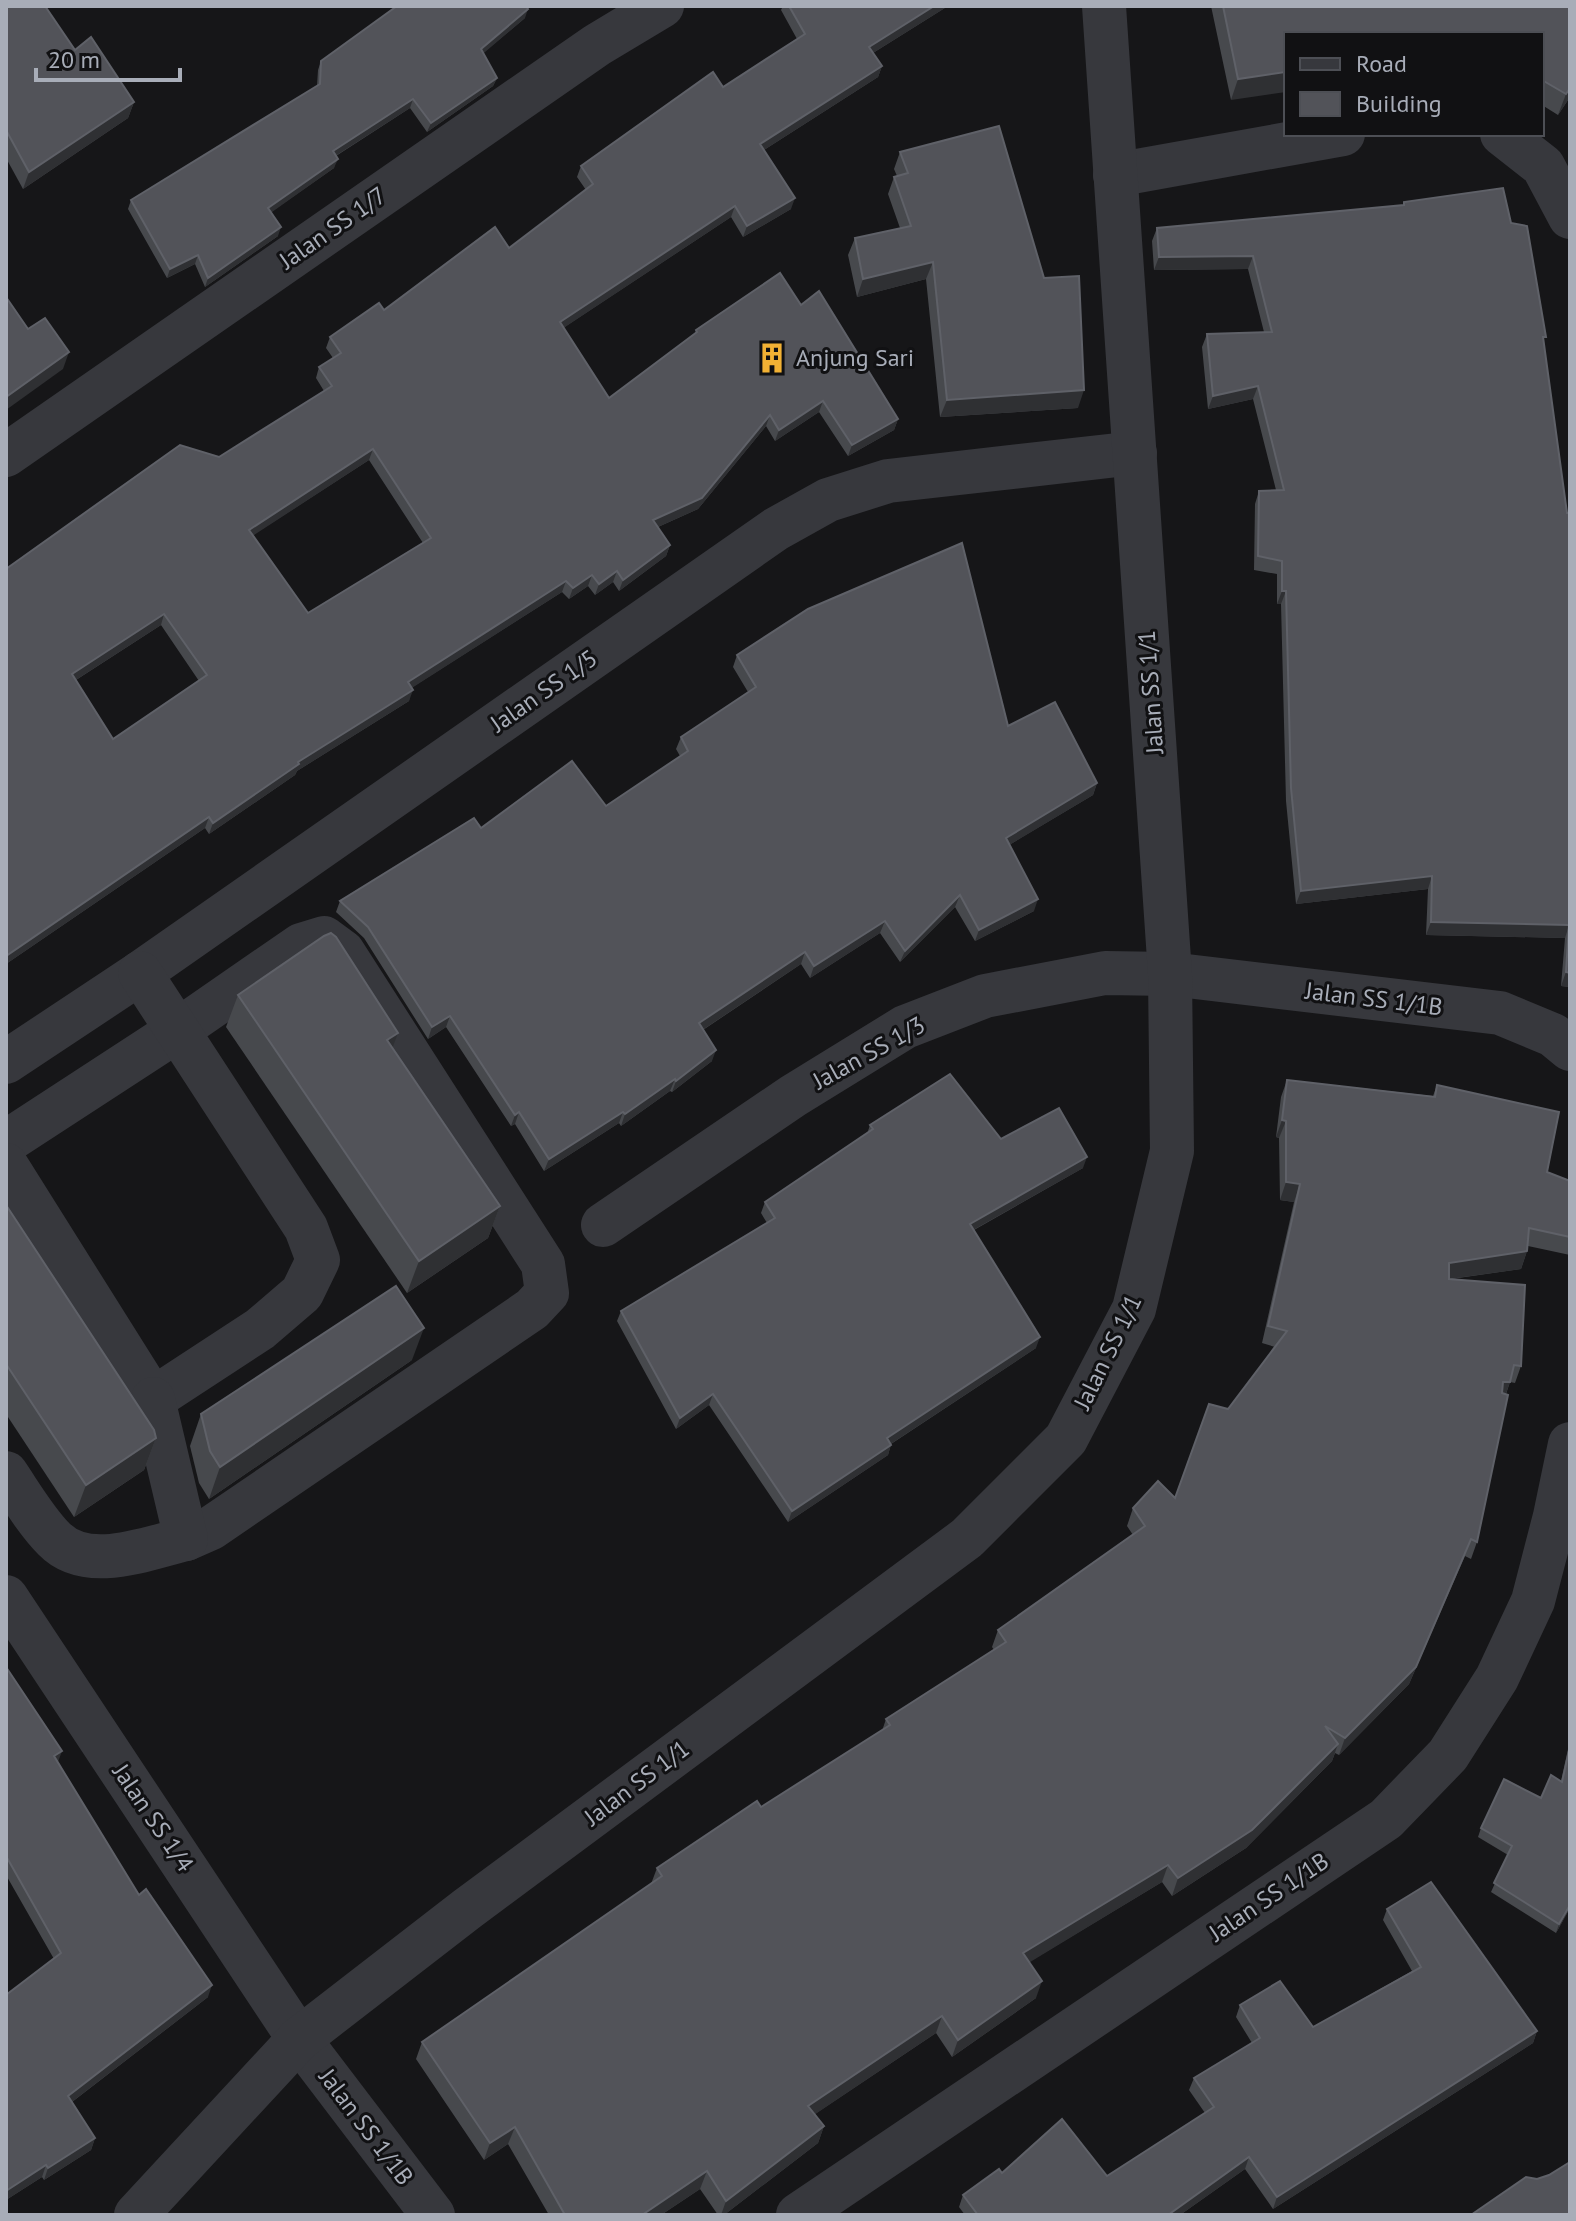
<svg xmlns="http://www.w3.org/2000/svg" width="1576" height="2221" viewBox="0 0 1576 2221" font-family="'PT Sans',sans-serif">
<rect width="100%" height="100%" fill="#161618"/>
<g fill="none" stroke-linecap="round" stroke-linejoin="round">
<g stroke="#37383d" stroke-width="44">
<path d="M 1502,134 L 1543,166 L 1570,217"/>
<path d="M 1115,175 L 1343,134"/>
<path d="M 6,455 L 597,45 L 662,6"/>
<path d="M 6,1062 L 140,973 L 776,529 L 828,500 L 888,481 L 1135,453"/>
<path d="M 6,1142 L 178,1030 L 301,945 L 324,938 L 343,952 L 543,1264 L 547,1293 L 532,1309 L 211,1528 L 186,1539"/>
<path d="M 6,1165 L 153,1399 L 260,1329 L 302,1293 L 318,1260 L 306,1228 L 140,973"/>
<path d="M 603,1225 L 793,1096 L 905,1027 L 985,996 L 1105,973 L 1170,974 L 1500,1013 L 1553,1035 L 1570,1049"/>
<path d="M 6,1473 C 21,1495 36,1521 54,1539 C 87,1573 147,1548 186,1539 L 153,1399"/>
<path d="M 6,1597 L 299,2039 L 433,2215"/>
<path d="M 136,2215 L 299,2039 L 467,1909 L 967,1538 L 1066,1439 L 1134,1309 L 1172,1151 L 1170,974 L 1104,6"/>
<path d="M 798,2215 L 1386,1819 L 1448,1755 L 1497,1678 L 1533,1601 L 1555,1516 L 1570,1444"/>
</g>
</g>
<g fill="#47494d" fill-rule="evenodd">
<path d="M 6,6 L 75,50 L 134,102 L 128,118 L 23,189 L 6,158 Z"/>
<path d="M 783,6 L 948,6 L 873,53 L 882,66 L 878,77 L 764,150 L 791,209 L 743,237 L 731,217 L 563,328 L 609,398 L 695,334 L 696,330 L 801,305 L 898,419 L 894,430 L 848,456 L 819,412 L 775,441 L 766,426 L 698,509 L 658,527 L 670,545 L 666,556 L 619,591 L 613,582 L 595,595 L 588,586 L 569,599 L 562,592 L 411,688 L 409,701 L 297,771 L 295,775 L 209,834 L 205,828 L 6,964 L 6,569 L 219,457 L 324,391 L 316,378 L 319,367 L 333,358 L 326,348 L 330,337 L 509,248 L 586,190 L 577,177 L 581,166 L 723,87 L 797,39 L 781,10 ZM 369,460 L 423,543 L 308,613 L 253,535 ZM 161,625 L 199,681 L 113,739 L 76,680 Z"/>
<path d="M 1211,6 L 1570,6 L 1570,97 L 1558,115 L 1542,105 L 1542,34 L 1286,34 L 1231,100 Z"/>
<path d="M 525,18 L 483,53 L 497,78 L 493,86 L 427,132 L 410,108 L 336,156 L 334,168 L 271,212 L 278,236 L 205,287 L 195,264 L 167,278 L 128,209 L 131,200 L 317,86 L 318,70 L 321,61 Z"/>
<path d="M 900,152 L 1078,408 L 940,417 L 926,279 L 857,297 L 848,255 L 855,238 L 900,228 L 888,194 L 894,177 L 897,176 L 894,169 Z"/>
<path d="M 1404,202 L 1511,223 L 1543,342 L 1567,513 L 1570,513 L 1570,631 L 1569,631 L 1570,987 L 1561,986 L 1565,938 L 1426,935 L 1428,889 L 1296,904 L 1286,801 L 1281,604 L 1277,604 L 1277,574 L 1254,570 L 1255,504 L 1259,491 L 1276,490 L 1253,399 L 1208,409 L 1202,347 L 1207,334 L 1264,332 L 1248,269 L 1154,270 L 1152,241 L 1157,228 L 1403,205 Z"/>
<path d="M 737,655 L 1008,726 L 1097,783 L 1093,795 L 1009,845 L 1034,911 L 975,941 L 955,907 L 900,962 L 880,933 L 810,978 L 801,964 L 703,1030 L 712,1061 L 672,1092 L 670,1091 L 621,1126 L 619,1123 L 544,1171 L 515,1124 L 511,1126 L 446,1027 L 428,1039 L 364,938 L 336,912 L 340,901 L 481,828 L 606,806 L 680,756 L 676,749 L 681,737 L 748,692 L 733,667 Z"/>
<path d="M 238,995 L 392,1048 L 500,1206 L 488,1238 L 407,1293 L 226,1027 Z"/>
<path d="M 1287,1080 L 1433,1096 L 1437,1085 L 1547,1172 L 1570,1181 L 1570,1255 L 1528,1246 L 1527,1251 L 1521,1269 L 1451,1279 L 1521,1366 L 1515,1383 L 1510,1382 L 1506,1394 L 1477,1542 L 1471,1559 L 1465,1556 L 1409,1684 L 1339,1755 L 1335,1753 L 1332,1761 L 1246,1848 L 1172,1896 L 1162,1882 L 1029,1962 L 1036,1998 L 952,2057 L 936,2033 L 815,2114 L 824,2126 L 818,2143 L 724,2215 L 718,2215 L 700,2189 L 661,2215 L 549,2215 L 508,2144 L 484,2160 L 416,2059 L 422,2042 L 651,1884 L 657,1868 L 761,1807 L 882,1731 L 886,1719 L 994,1650 L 992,1647 L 998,1630 L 1133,1535 L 1127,1526 L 1133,1508 L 1175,1498 L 1228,1409 L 1275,1347 L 1262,1343 L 1294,1202 L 1280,1200 L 1279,1138 L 1276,1137 L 1281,1097 Z"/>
<path d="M 870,1125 L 1001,1139 L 1083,1168 L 974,1230 L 1036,1348 L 891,1444 L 888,1455 L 788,1522 L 709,1405 L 676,1429 L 617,1321 L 621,1311 L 767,1223 L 761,1213 L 765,1202 L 867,1134 Z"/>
<path d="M 6,1205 L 156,1438 L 144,1470 L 74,1517 L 6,1414 Z"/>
<path d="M 412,1360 L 209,1499 L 199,1483 L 190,1446 L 201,1414 Z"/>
<path d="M 6,1667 L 58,1763 L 139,1895 L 208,1997 L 72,2102 L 95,2138 L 91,2150 L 44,2180 L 42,2177 L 6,2200 L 6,1995 L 54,1959 L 6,1875 Z"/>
<path d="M 1570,1740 L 1570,1908 L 1556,1933 L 1491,1892 L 1508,1855 L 1478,1837 L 1481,1828 L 1541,1798 L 1561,1781 Z"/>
<path d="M 1387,1909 L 1537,2031 L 1533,2043 L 1273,2209 L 1245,2169 L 1180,2215 L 965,2215 L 959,2207 L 963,2195 L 1002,2173 L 1107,2176 L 1205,2113 L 1189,2090 L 1194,2078 L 1252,2043 L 1236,2017 L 1240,2005 L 1313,2027 L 1412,1971 L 1383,1920 Z"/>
</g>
<g fill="#2f3033">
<path d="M 934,6 L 948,6 L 865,58 L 869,47 Z"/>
<path d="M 528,9 L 525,18 L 478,58 L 481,49 Z"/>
<path d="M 882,66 L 878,77 L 756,155 L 760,144 Z"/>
<path d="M 1286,72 L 1286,92 L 1231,100 L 1238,79 Z"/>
<path d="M 497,78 L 493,86 L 427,132 L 431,123 Z"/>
<path d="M 1570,88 L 1570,97 L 1558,115 L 1566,94 Z"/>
<path d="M 413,99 L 410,108 L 329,160 L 333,151 Z"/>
<path d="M 134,102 L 128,118 L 23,189 L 29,172 Z"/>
<path d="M 338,159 L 334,168 L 265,217 L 268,208 Z"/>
<path d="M 795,198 L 791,209 L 743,237 L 747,226 Z"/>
<path d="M 735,206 L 731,217 L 556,333 L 560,322 Z"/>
<path d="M 281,227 L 278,236 L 205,287 L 208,278 Z"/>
<path d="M 198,255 L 195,264 L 167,278 L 170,269 Z"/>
<path d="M 1253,256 L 1248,269 L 1154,270 L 1159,257 Z"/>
<path d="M 933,262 L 926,279 L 857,297 L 863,279 Z"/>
<path d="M 69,352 L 63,369 L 6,410 L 6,397 Z"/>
<path d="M 1258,386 L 1253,399 L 1208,409 L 1213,396 Z"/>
<path d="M 1084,390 L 1078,408 L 940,417 L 947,400 Z"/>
<path d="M 823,401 L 819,412 L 775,441 L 779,430 Z"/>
<path d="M 770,415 L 766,426 L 698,509 L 649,531 L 653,520 Z"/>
<path d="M 898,419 L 894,430 L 848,456 L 852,445 Z"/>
<path d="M 373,449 L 369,460 L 245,541 L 249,530 Z"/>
<path d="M 670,545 L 666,556 L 619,591 L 623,580 Z"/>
<path d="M 617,571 L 613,582 L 595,595 L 599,584 Z"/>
<path d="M 592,575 L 588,586 L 569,599 L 573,588 Z"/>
<path d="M 566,581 L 562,592 L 404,693 L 408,682 Z"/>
<path d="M 1282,591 L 1286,591 L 1281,604 L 1277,604 Z"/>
<path d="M 164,614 L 161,625 L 68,685 L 72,674 Z"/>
<path d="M 413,690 L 409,701 L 297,771 L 295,775 L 209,834 L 213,823 L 298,762 Z"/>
<path d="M 1097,783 L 1093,795 L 1001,850 L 1006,838 Z"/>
<path d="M 209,817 L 205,828 L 6,964 L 6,956 Z"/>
<path d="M 1432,876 L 1428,889 L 1296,904 L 1301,891 Z"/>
<path d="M 960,895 L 955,907 L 900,962 L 905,951 Z"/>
<path d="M 1038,899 L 1034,911 L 975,941 L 979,930 Z"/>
<path d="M 885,921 L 880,933 L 810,978 L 814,966 Z"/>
<path d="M 1431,922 L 1569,925 L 1565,938 L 1426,935 Z"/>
<path d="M 805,952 L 801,964 L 695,1035 L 699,1023 Z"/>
<path d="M 1566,972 L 1570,973 L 1570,987 L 1561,986 Z"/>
<path d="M 450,1016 L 446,1027 L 428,1039 L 432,1027 Z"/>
<path d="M 398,1033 L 386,1065 L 387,1040 Z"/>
<path d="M 716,1050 L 712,1061 L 672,1092 L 676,1081 Z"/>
<path d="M 675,1079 L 670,1091 L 621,1126 L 625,1114 Z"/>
<path d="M 519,1112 L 515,1124 L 511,1126 L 515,1115 Z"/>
<path d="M 623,1112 L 619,1123 L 544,1171 L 549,1159 Z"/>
<path d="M 1282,1120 L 1286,1121 L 1279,1138 L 1276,1137 Z"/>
<path d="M 1087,1157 L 1083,1168 L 966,1234 L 970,1224 Z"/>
<path d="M 1286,1182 L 1300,1184 L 1294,1202 L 1280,1200 Z"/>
<path d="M 500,1206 L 488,1238 L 407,1293 L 419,1261 Z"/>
<path d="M 1527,1251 L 1521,1269 L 1442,1280 L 1449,1263 Z"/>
<path d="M 424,1328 L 412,1360 L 209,1499 L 220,1467 Z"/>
<path d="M 1040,1337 L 1036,1348 L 883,1449 L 887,1438 Z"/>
<path d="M 1503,1382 L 1510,1382 L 1504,1399 L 1496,1399 Z"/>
<path d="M 713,1394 L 709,1405 L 676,1429 L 680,1418 Z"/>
<path d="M 156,1438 L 144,1470 L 74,1517 L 86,1485 Z"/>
<path d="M 891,1445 L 888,1455 L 788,1522 L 792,1511 Z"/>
<path d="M 1471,1539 L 1409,1684 L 1339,1755 L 1345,1738 Z"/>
<path d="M 1338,1744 L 1332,1761 L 1246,1848 L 1172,1896 L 1178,1878 Z"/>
<path d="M 62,1751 L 58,1762 L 54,1756 Z"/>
<path d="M 1168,1865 L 1162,1882 L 1017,1970 L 1023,1953 Z"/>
<path d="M 1570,1905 L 1570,1908 L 1556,1933 L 1559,1924 Z"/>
<path d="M 1042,1981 L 1036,1998 L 952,2057 L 958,2040 Z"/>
<path d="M 212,1985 L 208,1997 L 64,2108 L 68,2096 Z"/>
<path d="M 942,2016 L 936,2033 L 802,2123 L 808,2106 Z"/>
<path d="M 1537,2031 L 1533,2043 L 1273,2209 L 1277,2197 Z"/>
<path d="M 824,2126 L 818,2143 L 724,2215 L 721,2215 L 726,2201 Z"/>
<path d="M 515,2127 L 508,2144 L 484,2160 L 490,2143 Z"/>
<path d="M 95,2138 L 91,2150 L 44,2180 L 48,2168 Z"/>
<path d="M 1249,2157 L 1245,2169 L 1180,2215 L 1168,2215 Z"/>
<path d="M 46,2165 L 42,2177 L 6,2200 L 6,2191 Z"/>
<path d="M 707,2171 L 700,2189 L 661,2215 L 642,2215 Z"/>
</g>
<g fill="#525359" stroke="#5f6168" stroke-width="2" fill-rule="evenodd">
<path d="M 6,6 L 45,6 L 75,50 L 91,37 L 134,102 L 29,172 L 6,130 Z"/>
<path d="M 397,6 L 526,6 L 528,9 L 481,49 L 497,78 L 431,123 L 413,99 L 333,151 L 338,159 L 268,208 L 281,227 L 208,278 L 198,255 L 170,269 L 131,200 L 320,84 L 321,61 Z"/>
<path d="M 789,6 L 934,6 L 869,47 L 882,66 L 760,144 L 795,198 L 747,226 L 735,206 L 560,322 L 609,398 L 697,332 L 696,330 L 780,273 L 801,305 L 819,291 L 898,419 L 852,445 L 823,401 L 779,430 L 770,415 L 702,498 L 653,520 L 670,545 L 623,580 L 617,571 L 599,584 L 592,575 L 573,588 L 566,581 L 408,682 L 413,690 L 298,762 L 299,764 L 213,823 L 209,817 L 6,956 L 6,569 L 180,445 L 219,457 L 332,386 L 319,367 L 341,353 L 330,337 L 379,303 L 384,310 L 495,227 L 509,248 L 593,184 L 581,166 L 713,72 L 723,87 L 805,34 ZM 373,449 L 431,538 L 308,613 L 249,530 ZM 164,614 L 207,675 L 113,739 L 72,674 Z"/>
<path d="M 1223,6 L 1570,6 L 1570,88 L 1566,94 L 1542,80 L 1542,34 L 1286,34 L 1286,72 L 1238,79 Z"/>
<path d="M 999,126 L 1044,278 L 1079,276 L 1084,390 L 947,400 L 933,262 L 863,279 L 855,238 L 911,226 L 894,177 L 908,173 L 900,152 Z"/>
<path d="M 1503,188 L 1511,223 L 1527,226 L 1546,337 L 1543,337 L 1567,513 L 1570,513 L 1570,619 L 1569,619 L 1570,675 L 1570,973 L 1566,972 L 1569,925 L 1431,922 L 1432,876 L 1301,891 L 1291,788 L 1286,591 L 1282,591 L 1282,561 L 1258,556 L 1259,491 L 1284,490 L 1258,386 L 1213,396 L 1207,334 L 1272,332 L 1253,256 L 1159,257 L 1157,228 L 1404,205 L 1404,202 Z"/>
<path d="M 6,297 L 28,329 L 45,318 L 69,352 L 6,397 Z"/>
<path d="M 962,543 L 1008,726 L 1055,702 L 1097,783 L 1006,838 L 1038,899 L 979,930 L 960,895 L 905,951 L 885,921 L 814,966 L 805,952 L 699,1023 L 716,1050 L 676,1081 L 675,1079 L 625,1114 L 623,1112 L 549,1159 L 519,1112 L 515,1115 L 450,1016 L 432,1027 L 368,927 L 340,901 L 474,818 L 481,828 L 572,761 L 606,806 L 688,751 L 681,737 L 756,687 L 737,655 L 808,609 Z"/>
<path d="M 331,933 L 336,937 L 398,1033 L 387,1040 L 500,1206 L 419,1261 L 238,995 L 324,936 Z"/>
<path d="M 950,1074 L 1001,1139 L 1059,1108 L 1087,1157 L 970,1224 L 1040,1337 L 887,1438 L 891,1445 L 792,1511 L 713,1394 L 680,1418 L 621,1311 L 775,1218 L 765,1202 L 873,1129 L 870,1125 Z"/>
<path d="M 1287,1080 L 1435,1097 L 1437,1085 L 1559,1112 L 1547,1172 L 1570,1181 L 1570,1237 L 1529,1228 L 1527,1251 L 1449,1263 L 1449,1279 L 1525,1285 L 1521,1366 L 1514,1365 L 1510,1382 L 1503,1382 L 1502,1393 L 1508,1395 L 1477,1542 L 1471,1539 L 1416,1667 L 1345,1738 L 1325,1726 L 1338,1744 L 1252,1830 L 1178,1878 L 1168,1865 L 1023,1953 L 1042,1981 L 958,2040 L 942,2016 L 808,2106 L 824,2126 L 726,2201 L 707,2171 L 642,2215 L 565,2215 L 515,2127 L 490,2143 L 422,2042 L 662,1876 L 657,1868 L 757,1801 L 761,1807 L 890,1725 L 886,1719 L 1006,1642 L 998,1630 L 1145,1526 L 1133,1508 L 1158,1481 L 1175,1498 L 1209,1404 L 1228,1409 L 1287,1331 L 1268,1326 L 1300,1184 L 1286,1182 L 1286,1121 L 1282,1120 Z"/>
<path d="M 6,1205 L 154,1430 L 156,1438 L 86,1485 L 6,1364 Z"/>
<path d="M 396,1286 L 424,1328 L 220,1467 L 210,1451 L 201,1414 Z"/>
<path d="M 6,1667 L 62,1751 L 54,1756 L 139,1895 L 146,1889 L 212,1985 L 68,2096 L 95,2138 L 48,2168 L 46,2165 L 6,2191 L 6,1995 L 61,1953 L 6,1856 Z"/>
<path d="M 1570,1746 L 1570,1905 L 1559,1924 L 1494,1883 L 1512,1846 L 1481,1828 L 1504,1779 L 1541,1798 L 1551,1775 L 1562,1782 Z"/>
<path d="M 1431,1882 L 1537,2031 L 1277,2197 L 1249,2157 L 1168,2215 L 978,2215 L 963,2195 L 999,2169 L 1002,2173 L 1062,2119 L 1107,2176 L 1214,2107 L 1194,2078 L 1260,2038 L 1240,2005 L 1280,1981 L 1313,2027 L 1421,1967 L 1387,1909 Z"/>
<path d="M 1570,2162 L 1570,2215 L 1471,2215 L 1526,2177 L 1537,2179 L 1549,2175 Z"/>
</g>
<defs>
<g id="building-bare" transform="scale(2.4)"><path d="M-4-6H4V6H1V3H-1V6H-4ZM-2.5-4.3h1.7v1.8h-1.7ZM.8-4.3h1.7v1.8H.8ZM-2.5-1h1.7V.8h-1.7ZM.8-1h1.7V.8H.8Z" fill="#f2b134" stroke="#111113" stroke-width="2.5" paint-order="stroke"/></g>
</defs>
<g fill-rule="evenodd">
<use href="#building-bare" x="772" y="358"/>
</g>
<g text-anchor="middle" stroke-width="6" stroke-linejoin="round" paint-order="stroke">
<g font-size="24" fill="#a8adb8" stroke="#111113">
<text transform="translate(333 228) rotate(-35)" y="8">Jalan SS 1/7</text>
<text transform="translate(544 691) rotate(-35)" y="8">Jalan SS 1/5</text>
<text transform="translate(1151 692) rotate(-94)" y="8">Jalan SS 1/1</text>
<text transform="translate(1374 999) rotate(7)" y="8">Jalan SS 1/1B</text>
<text transform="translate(869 1053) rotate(-29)" y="8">Jalan SS 1/3</text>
<text transform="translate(1108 1352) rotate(-64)" y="8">Jalan SS 1/1</text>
<text transform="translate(637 1783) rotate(-37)" y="8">Jalan SS 1/1</text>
<text transform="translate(153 1818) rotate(56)" y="8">Jalan SS 1/4</text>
<text transform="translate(1269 1897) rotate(-34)" y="8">Jalan SS 1/1B</text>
<text transform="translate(366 2127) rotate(53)" y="8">Jalan SS 1/1B</text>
</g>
<g font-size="24" fill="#a8adb8" stroke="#111113" text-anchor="start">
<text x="796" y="366">Anjung Sari</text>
</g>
</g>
<rect width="1576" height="2221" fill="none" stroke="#a8adb8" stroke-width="16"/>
<rect x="1284" y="32" width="260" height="104" fill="#111113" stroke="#4d4f55" stroke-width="2"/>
<rect x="1300" y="58" width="40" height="12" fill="#37383d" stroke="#4d4f55" stroke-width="2"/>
<text x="1356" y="72" font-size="24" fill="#a8adb8">Road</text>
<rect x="1300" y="92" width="40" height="24" fill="#525359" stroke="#4d4f55" stroke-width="2"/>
<text x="1356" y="112" font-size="24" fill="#a8adb8">Building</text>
<path d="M36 68v12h144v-12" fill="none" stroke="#a8adb8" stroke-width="4"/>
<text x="48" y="68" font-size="24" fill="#a8adb8" stroke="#111113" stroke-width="6" paint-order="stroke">20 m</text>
</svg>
